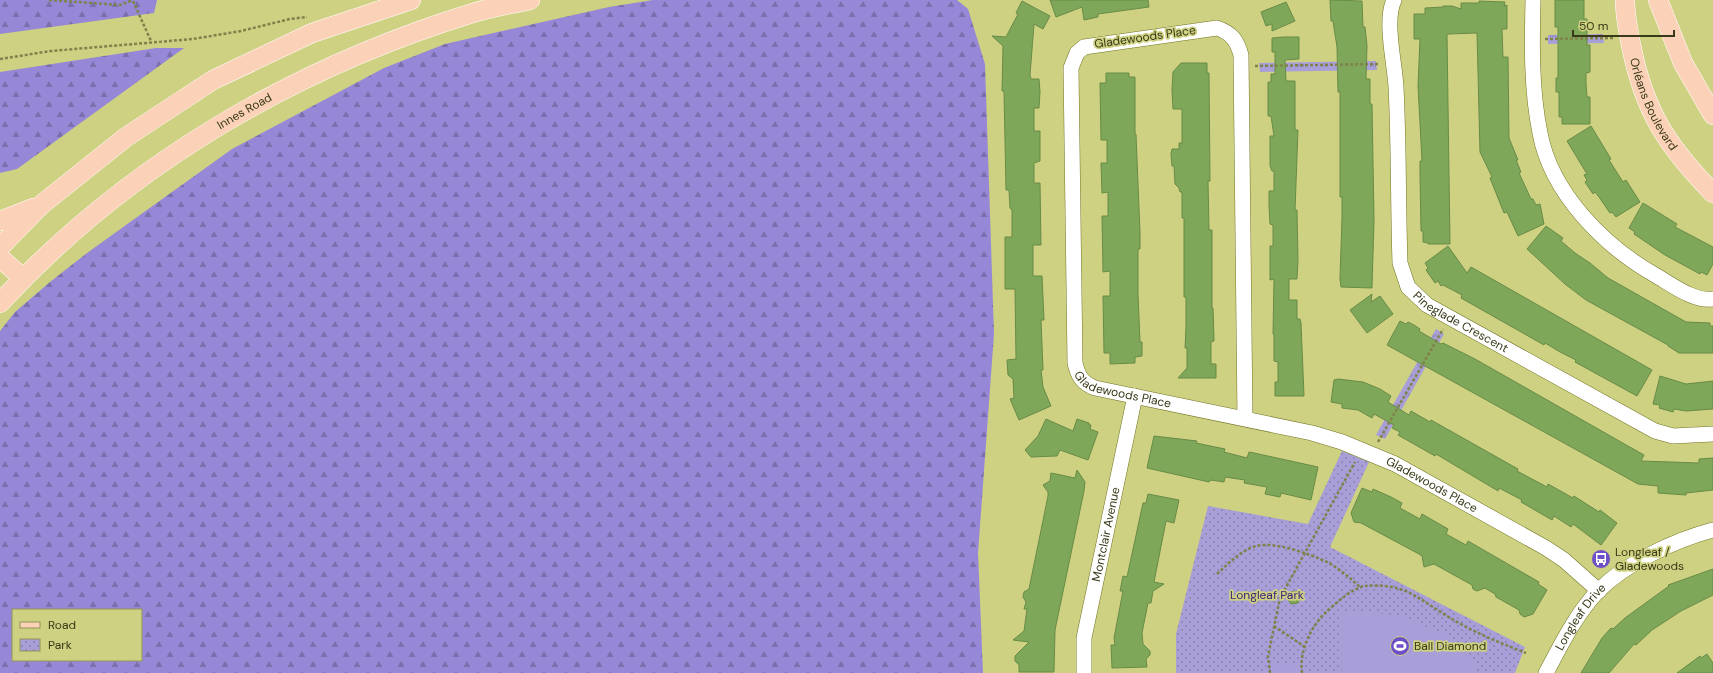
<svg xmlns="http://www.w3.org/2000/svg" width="1713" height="673" viewBox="0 0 1713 673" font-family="'DM Sans',sans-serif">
<defs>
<pattern id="grass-tufts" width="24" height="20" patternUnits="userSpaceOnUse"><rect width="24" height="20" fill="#a89fd8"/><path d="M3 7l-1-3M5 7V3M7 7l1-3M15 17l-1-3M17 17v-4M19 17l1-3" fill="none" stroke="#8a83ae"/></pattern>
<pattern id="forest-firs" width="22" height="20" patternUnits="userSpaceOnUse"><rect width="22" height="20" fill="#9688d7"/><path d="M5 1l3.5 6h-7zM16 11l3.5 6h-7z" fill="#7b70ad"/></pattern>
<pattern id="park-dots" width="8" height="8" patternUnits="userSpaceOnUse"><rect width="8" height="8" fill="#a89fd8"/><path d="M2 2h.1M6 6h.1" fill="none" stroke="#8a83ae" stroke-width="1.8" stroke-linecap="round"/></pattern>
</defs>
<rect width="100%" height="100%" fill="#cdd181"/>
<g fill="url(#grass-tufts)">
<path d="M 1603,34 L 1604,43 L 1548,44 L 1548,35 Z"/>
<path d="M 1376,61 L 1377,70 L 1260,72 L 1259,63 Z"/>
<path d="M 1436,329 L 1444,334 L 1385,439 L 1376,435 Z"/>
</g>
<g fill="url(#forest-firs)" fill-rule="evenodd">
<path d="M 0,0 L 157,0 L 154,13 L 0,34 Z"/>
<path d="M 653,0 L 957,0 L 968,9 L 985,64 L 994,334 L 978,553 L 983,673 L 0,673 L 0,331 L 15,312 L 50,282 L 87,253 L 232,149 L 384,68 L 445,44 L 609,7 ZM 13,610 L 141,610 L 141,660 L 13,660 Z"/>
<path d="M 156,48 L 184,48 L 17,169 L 0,173 L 0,72 Z"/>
</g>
<path fill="url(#park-dots)" d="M 1342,451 L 1369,462 L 1330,547 L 1525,647 L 1515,673 L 1176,673 L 1176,634 L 1208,506 L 1308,524 Z"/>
<g fill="#a89fd8">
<path d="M 1341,611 L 1398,615 L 1444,634 L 1472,657 L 1478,673 L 1342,673 Z"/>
<path d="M 1273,665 L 1299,665 L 1299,673 L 1274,673 Z"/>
</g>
<g fill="#7fa759" stroke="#688b47">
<path d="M 1050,0 L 1148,0 L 1149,7 L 1098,14 L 1098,17 L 1084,20 L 1082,7 L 1056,17 Z"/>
<path d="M 1330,0 L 1362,1 L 1363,27 L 1365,27 L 1367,46 L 1366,79 L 1370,79 L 1370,104 L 1372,104 L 1374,220 L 1372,288 L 1341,287 L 1340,279 L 1342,217 L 1342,197 L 1340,197 L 1340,92 L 1338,92 L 1337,47 L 1333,21 L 1331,21 Z"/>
<path d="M 1555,0 L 1584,0 L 1584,19 L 1587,19 L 1587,45 L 1590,45 L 1590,72 L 1586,73 L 1586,84 L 1587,97 L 1590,97 L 1590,124 L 1562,124 L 1562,117 L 1559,117 L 1559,92 L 1556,92 L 1556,78 L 1558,78 L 1558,27 L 1555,27 Z"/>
<path d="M 1022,1 L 1050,16 L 1043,29 L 1034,24 L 1030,75 L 1031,79 L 1039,79 L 1040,92 L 1039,108 L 1034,108 L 1034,131 L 1040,131 L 1040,161 L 1034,163 L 1034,183 L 1040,183 L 1041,245 L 1033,245 L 1033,276 L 1042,276 L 1044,320 L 1041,320 L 1043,370 L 1041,370 L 1043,387 L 1051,406 L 1019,420 L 1010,399 L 1014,398 L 1013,379 L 1008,375 L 1007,360 L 1016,359 L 1015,289 L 1005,289 L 1005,237 L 1012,237 L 1012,210 L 1010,208 L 1009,190 L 1006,190 L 1004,91 L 1002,91 L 1003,46 L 992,36 L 1006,37 L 1018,14 L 1016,13 Z"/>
<path d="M 1479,1 L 1505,2 L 1504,6 L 1507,5 L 1507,29 L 1502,29 L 1503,57 L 1508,57 L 1509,138 L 1518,160 L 1516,160 L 1521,172 L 1519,173 L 1531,199 L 1533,199 L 1536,205 L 1540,204 L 1544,224 L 1518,236 L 1507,212 L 1504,213 L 1490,178 L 1492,177 L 1480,152 L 1477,33 L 1449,34 L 1447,35 L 1450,244 L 1428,244 L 1428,243 L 1423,242 L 1423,231 L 1421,231 L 1420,173 L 1420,161 L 1422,161 L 1418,86 L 1420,39 L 1414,39 L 1414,14 L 1425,14 L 1425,8 L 1443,7 L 1443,6 L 1452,6 L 1461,9 L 1461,3 L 1479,3 Z"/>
<path d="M 1286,2 L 1295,21 L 1272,31 L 1272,24 L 1266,26 L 1261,12 Z"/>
<path d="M 1284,37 L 1299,37 L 1299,59 L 1285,60 L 1286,81 L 1295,81 L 1295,130 L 1298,130 L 1295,210 L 1297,210 L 1298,260 L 1297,279 L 1289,279 L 1289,300 L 1297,300 L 1297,319 L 1300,319 L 1301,323 L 1304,396 L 1275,396 L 1275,382 L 1278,382 L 1278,362 L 1274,361 L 1274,334 L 1273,334 L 1274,279 L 1270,280 L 1270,246 L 1273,246 L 1273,225 L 1270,224 L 1269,205 L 1269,191 L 1274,191 L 1274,171 L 1272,171 L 1270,166 L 1270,136 L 1274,136 L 1271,116 L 1268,116 L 1268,82 L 1271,82 L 1271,74 L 1275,74 L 1275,52 L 1272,52 L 1272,38 Z"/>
<path d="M 1181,63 L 1207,63 L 1207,73 L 1209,73 L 1210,181 L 1208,181 L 1209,230 L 1212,230 L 1212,308 L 1213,308 L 1214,341 L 1211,342 L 1211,364 L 1216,364 L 1216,378 L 1178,378 L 1187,368 L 1187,348 L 1185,348 L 1186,327 L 1186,297 L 1184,297 L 1184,218 L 1182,218 L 1182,192 L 1180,192 L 1179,188 L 1175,184 L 1174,166 L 1172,166 L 1171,154 L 1172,149 L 1179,149 L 1179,143 L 1182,143 L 1182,109 L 1173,109 L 1172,90 L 1173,72 Z"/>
<path d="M 1106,73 L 1129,73 L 1129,77 L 1135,77 L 1135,134 L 1136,134 L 1140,233 L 1140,249 L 1138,249 L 1138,293 L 1140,342 L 1142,342 L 1142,356 L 1135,357 L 1135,363 L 1110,364 L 1110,353 L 1104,353 L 1103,296 L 1110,296 L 1110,271 L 1103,272 L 1102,216 L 1108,216 L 1108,192 L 1102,193 L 1101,163 L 1107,163 L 1107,140 L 1101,140 L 1100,83 L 1106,83 Z"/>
<path d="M 1591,126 L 1611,159 L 1609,160 L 1623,182 L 1626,180 L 1640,202 L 1616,217 L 1612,212 L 1610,213 L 1599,197 L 1595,192 L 1593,194 L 1585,182 L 1587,180 L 1584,175 L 1587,174 L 1567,141 Z"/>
<path d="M 1643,203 L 1677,224 L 1675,227 L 1713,247 L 1713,264 L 1707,275 L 1701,272 L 1700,274 L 1665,255 L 1634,234 L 1635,232 L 1629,228 Z"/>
<path d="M 1546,226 L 1563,238 L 1561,241 L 1575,253 L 1590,263 L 1608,278 L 1686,322 L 1710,323 L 1710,326 L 1713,326 L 1713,353 L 1679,353 L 1668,346 L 1668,345 L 1586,300 L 1565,284 L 1527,249 Z"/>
<path d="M 1448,246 L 1467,273 L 1471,267 L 1652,370 L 1637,396 L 1575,362 L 1576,360 L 1560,352 L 1545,343 L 1544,345 L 1461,298 L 1462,295 L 1443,285 L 1441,286 L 1438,281 L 1435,283 L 1426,270 L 1428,268 L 1425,263 Z"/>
<path d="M 1372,294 L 1371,302 L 1380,296 L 1393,314 L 1367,333 L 1350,310 Z"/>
<path d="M 1400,321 L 1406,324 L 1408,322 L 1414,325 L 1420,329 L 1419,331 L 1441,344 L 1443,343 L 1475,359 L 1628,446 L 1644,455 L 1641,461 L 1699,463 L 1699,459 L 1713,458 L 1713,490 L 1686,493 L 1686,495 L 1658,493 L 1658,486 L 1638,484 L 1387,345 Z"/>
<path d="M 1660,376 L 1686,384 L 1713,381 L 1713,409 L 1686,411 L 1674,409 L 1673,412 L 1659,408 L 1660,405 L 1653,404 Z"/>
<path d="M 1338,379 L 1363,382 L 1380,389 L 1391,396 L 1388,402 L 1409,415 L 1411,411 L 1430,422 L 1431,420 L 1518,469 L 1517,471 L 1547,487 L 1548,484 L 1573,498 L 1574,496 L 1599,512 L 1600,510 L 1617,523 L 1601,545 L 1573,524 L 1571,527 L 1554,516 L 1552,520 L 1521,502 L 1522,500 L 1499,488 L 1498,491 L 1436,454 L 1435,456 L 1398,435 L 1400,432 L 1392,428 L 1394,425 L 1374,414 L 1372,418 L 1358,410 L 1342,408 L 1342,404 L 1331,402 L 1334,380 Z"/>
<path d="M 1046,419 L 1073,431 L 1077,419 L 1089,423 L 1089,425 L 1091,425 L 1090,429 L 1098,432 L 1088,460 L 1060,450 L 1057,456 L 1031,457 L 1025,450 L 1038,436 Z"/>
<path d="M 1154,436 L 1197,441 L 1196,443 L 1225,449 L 1224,452 L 1247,458 L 1249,452 L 1254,453 L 1318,467 L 1311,500 L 1281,493 L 1280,497 L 1265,494 L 1267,487 L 1244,483 L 1245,480 L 1225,477 L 1224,482 L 1211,480 L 1209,482 L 1147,468 Z"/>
<path d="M 1077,470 L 1085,482 L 1084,491 L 1055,630 L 1054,672 L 1019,672 L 1019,665 L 1015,661 L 1015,656 L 1029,642 L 1013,640 L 1024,631 L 1027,609 L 1024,609 L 1026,602 L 1023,597 L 1024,592 L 1029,589 L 1048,496 L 1048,492 L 1043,485 L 1050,481 L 1051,473 L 1075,478 Z"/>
<path d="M 1362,488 L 1372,492 L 1373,489 L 1391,497 L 1402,503 L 1400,508 L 1420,519 L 1422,514 L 1448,529 L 1446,534 L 1466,545 L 1468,541 L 1539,582 L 1538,584 L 1547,590 L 1533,614 L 1524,617 L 1520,614 L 1519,610 L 1496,597 L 1495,594 L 1485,588 L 1477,591 L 1473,589 L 1472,585 L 1434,564 L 1424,567 L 1422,556 L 1419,554 L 1361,523 L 1354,522 L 1351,513 Z"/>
<path d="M 1148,494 L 1179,500 L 1174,523 L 1166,521 L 1154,582 L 1164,584 L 1153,591 L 1151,603 L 1148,603 L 1142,633 L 1143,644 L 1150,651 L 1150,655 L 1146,659 L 1147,667 L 1112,668 L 1111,645 L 1115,645 L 1114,638 L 1123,591 L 1120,591 L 1123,576 L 1127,577 L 1143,503 L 1146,503 Z"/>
<path d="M 1713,569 L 1713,595 L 1681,611 L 1652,630 L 1636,645 L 1634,644 L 1609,673 L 1581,673 L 1602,638 L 1611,628 L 1613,629 L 1625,618 L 1669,586 L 1668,585 Z"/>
<path d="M 1297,591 L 1301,597 L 1298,603 L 1291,604 L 1287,598 L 1290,592 Z"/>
<path d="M 1707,654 L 1713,663 L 1713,673 L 1677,673 L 1700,656 L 1701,658 Z"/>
</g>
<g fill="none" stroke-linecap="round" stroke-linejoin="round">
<g stroke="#727423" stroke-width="16">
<g id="minor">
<path id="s1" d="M 1394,0 C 1384,21 1395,64 1396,87 C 1399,146 1398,205 1400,263 L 1408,287 L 1427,305 L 1655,431 L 1673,436 L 1713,434"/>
<path d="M 1533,0 C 1532,44 1531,89 1540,133 C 1551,193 1604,246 1655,275 C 1671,284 1694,302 1713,299"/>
<path id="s2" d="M 1245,419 L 1241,55 C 1237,41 1232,33 1217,28 L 1084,47 L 1077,53 L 1071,68 L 1075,363 C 1078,376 1082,383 1095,388 L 1312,433 L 1342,442 L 1395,464 L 1546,548 L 1564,560 L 1599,591"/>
<path id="s3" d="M 1084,673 L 1084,638 L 1135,396"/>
<path id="s4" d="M 1546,673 C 1561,645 1576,614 1598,591 C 1626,563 1675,540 1713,530"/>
</g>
</g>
<g stroke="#fff" stroke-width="20">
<g id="major">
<path id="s5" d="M 1625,0 C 1625,15 1628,30 1631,45 C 1644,111 1667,146 1713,193"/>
<path d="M 1658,0 L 1683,63 L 1713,115"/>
<path d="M 0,221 L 33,208"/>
<path d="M 0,247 L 41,205 L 126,137 L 213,80 L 312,33 L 411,0"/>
<path d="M 0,258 L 23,278"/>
<path id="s6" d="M 0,303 C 128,164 296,67 476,12 C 493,7 512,4 530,0"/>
</g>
</g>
<g stroke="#80824b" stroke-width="2.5" stroke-dasharray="3 2" stroke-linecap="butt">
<path d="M 49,0 L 120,5 L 133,0"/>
<path d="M 133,1 L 151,41"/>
<path d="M 1545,39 L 1614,38"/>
<path d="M 0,59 L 51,51 L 193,39 L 241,31 L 290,19 L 307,17"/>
<path d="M 1255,66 L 1380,64"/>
<path d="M 1378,442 L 1443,329"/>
<path d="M 1217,574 C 1229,563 1240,551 1256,546 C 1274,541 1310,554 1327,562 C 1340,569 1350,578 1361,588"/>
<path d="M 1274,626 L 1305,647"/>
<path d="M 1270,673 L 1268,656 L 1280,598 L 1355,462"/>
<path d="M 1302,673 C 1299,652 1310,628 1325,613 C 1335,604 1352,588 1365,586 C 1378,584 1399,587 1410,593 C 1427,602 1442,614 1459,623 C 1480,635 1503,644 1526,653"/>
</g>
<use href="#minor" stroke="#fff" stroke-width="15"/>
<use href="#major" stroke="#fbd1b8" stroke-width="19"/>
</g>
<defs>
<g id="bus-disc" transform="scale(1)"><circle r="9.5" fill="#6e4fc8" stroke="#cdd181"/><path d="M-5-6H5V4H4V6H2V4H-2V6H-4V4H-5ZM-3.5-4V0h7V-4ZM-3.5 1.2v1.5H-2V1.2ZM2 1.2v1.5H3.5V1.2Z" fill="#fff"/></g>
<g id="stadium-disc" transform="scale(1)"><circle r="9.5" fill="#6e4fc8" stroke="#cdd181"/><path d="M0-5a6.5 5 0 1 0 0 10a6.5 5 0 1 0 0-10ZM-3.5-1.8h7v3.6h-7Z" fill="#fff"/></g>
</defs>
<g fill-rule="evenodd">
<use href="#bus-disc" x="1601" y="559"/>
<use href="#stadium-disc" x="1400" y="646"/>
</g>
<g text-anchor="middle" stroke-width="3.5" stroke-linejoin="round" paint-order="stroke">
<g font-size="12" fill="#383918" stroke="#cdd181">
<text transform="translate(1145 37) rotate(-8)" y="4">Gladewoods Place</text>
<text dy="4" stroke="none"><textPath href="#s5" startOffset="109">Orléans Boulevard</textPath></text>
<text dy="4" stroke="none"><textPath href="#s6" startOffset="312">Innes Road</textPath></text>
<text dy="4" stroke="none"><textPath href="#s1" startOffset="353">Pineglade Crescent</textPath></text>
<text dy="4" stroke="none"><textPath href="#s2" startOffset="917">Gladewoods Place</textPath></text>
<text dy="4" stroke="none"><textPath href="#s2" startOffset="1243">Gladewoods Place</textPath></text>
<text dy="4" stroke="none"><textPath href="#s3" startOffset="141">Montclair Avenue</textPath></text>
<text dy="4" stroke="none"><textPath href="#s4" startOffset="66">Longleaf Drive</textPath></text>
</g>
<g font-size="12" fill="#383918" stroke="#cdd181" text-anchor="start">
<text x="1615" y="556">Longleaf /<tspan x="1615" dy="14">Gladewoods</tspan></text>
<text x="1414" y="650">Ball Diamond</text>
</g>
<g font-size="12" fill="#3c207b" stroke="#cdd181">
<text x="1267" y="599">Longleaf Park</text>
</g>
</g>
<rect x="12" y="609" width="130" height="52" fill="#cdd181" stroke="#919457"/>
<rect x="20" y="622" width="20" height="6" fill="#fbd1b8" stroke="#919457"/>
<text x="48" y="629" font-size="12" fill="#383918">Road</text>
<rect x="20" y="639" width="20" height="12" fill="url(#park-dots)" stroke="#919457"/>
<text x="48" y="649" font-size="12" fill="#383918">Park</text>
<path d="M1573 30v6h101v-6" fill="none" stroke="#383918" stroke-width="2"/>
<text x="1579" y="30" font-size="12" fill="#383918" stroke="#cdd181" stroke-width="3" paint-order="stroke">50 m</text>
</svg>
